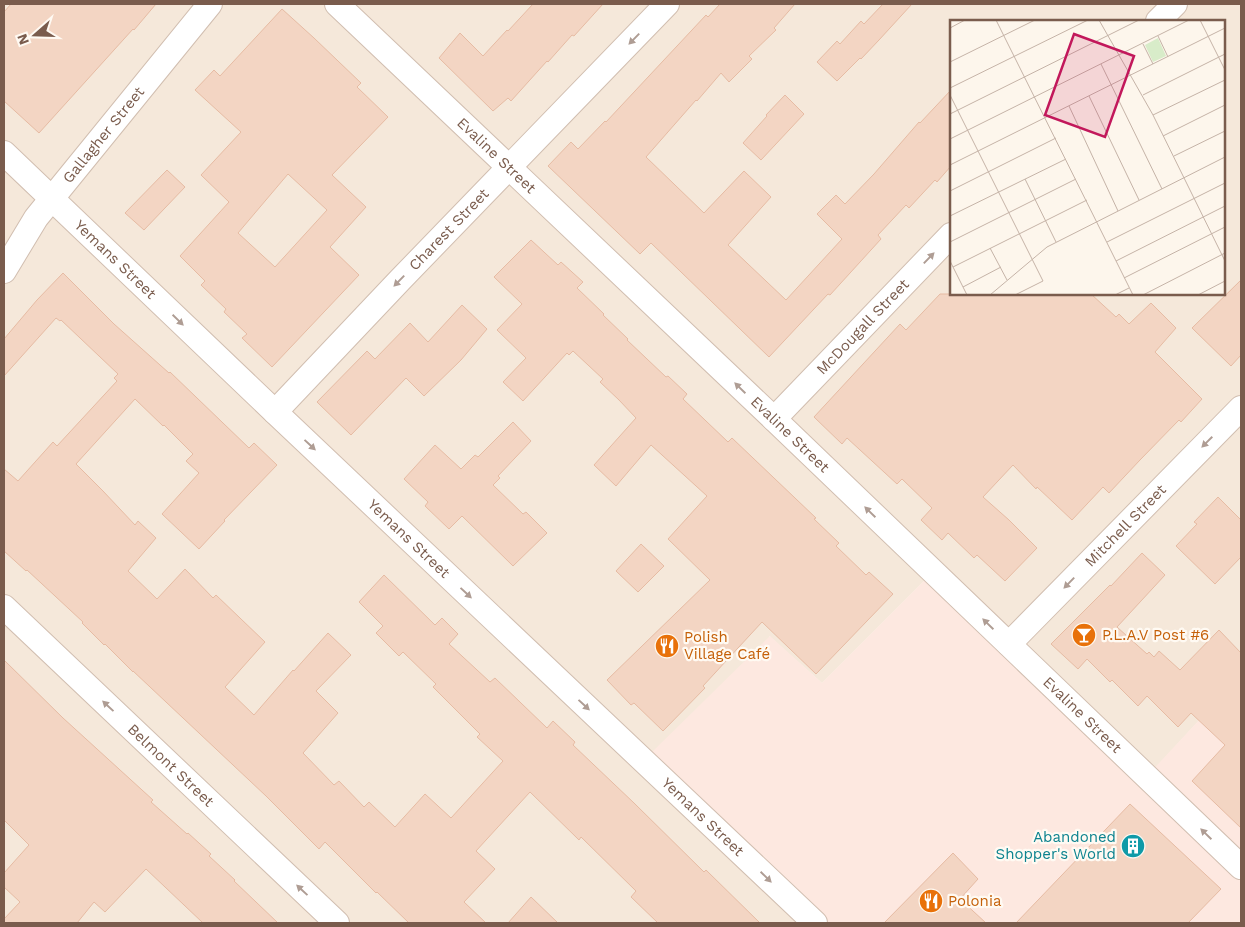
<svg xmlns="http://www.w3.org/2000/svg" width="1245" height="927" viewBox="0 0 1245 927" font-family="'Work Sans',sans-serif">
<rect width="100%" height="100%" fill="#fdf6ec"/>
<path fill="#f5e8da" fill-rule="evenodd" d="M 4,4 L 1241,4 L 1241,675 L 1147,777 L 933,572 L 822,683 L 769,636 L 823,923 L 4,923 ZM 951,21 L 1224,21 L 1224,294 L 951,294 Z"/>
<path fill="#fde8e0" d="M 933,572 L 1147,776 L 1241,675 L 1241,923 L 823,923 L 649,755 L 770,636 L 822,683 Z"/>
<g fill="#f3d5c3" stroke="#e6bba3" fill-rule="evenodd">
<path d="M 11,4 L 156,4 L 134,30 L 133,29 L 39,133 L 4,101 L 4,12 Z"/>
<path d="M 533,4 L 603,4 L 574,36 L 572,35 L 548,62 L 547,61 L 511,101 L 508,98 L 493,111 L 439,58 L 460,33 L 483,56 L 507,30 L 508,31 Z"/>
<path d="M 720,4 L 795,4 L 774,28 L 776,30 L 749,56 L 752,59 L 729,82 L 721,73 L 697,101 L 696,100 L 646,157 L 704,213 L 744,171 L 771,197 L 728,245 L 786,300 L 842,239 L 817,214 L 836,195 L 845,204 L 874,174 L 919,122 L 920,123 L 951,90 L 951,166 L 937,182 L 935,180 L 909,208 L 906,205 L 878,235 L 881,239 L 830,295 L 828,294 L 769,357 L 651,243 L 640,254 L 548,166 L 571,142 L 578,149 L 605,121 L 606,122 L 706,15 L 708,17 Z"/>
<path d="M 883,4 L 912,4 L 879,40 L 861,59 L 860,58 L 837,81 L 817,62 L 837,41 L 840,44 L 861,21 L 864,24 Z"/>
<path d="M 282,9 L 314,38 L 361,83 L 357,87 L 388,117 L 332,175 L 366,207 L 330,247 L 359,275 L 272,367 L 242,338 L 247,334 L 224,312 L 226,309 L 201,285 L 205,281 L 180,256 L 229,202 L 201,175 L 241,132 L 195,90 L 214,70 L 220,76 ZM 288,174 L 327,210 L 275,267 L 238,233 Z"/>
<path d="M 785,95 L 804,114 L 761,160 L 743,143 L 767,116 L 766,115 Z"/>
<path d="M 167,170 L 185,187 L 144,230 L 125,213 Z"/>
<path d="M 531,240 L 558,265 L 561,262 L 583,282 L 577,288 L 604,314 L 603,315 L 628,339 L 627,340 L 666,377 L 668,376 L 687,394 L 683,399 L 728,442 L 732,438 L 816,518 L 814,519 L 839,543 L 836,546 L 866,575 L 869,572 L 893,594 L 816,674 L 762,622 L 703,686 L 705,688 L 663,731 L 634,703 L 631,705 L 607,680 L 710,580 L 668,539 L 707,496 L 651,445 L 616,486 L 594,465 L 636,418 L 619,400 L 600,382 L 603,379 L 573,351 L 569,355 L 567,353 L 523,401 L 503,382 L 526,358 L 497,330 L 522,304 L 494,277 Z"/>
<path d="M 63,273 L 114,324 L 169,373 L 170,372 L 249,448 L 254,443 L 277,465 L 224,520 L 225,521 L 199,549 L 162,514 L 199,473 L 186,461 L 193,454 L 164,425 L 163,426 L 135,399 L 76,464 L 103,491 L 135,525 L 138,521 L 156,538 L 128,571 L 157,599 L 185,569 L 213,598 L 216,595 L 265,642 L 225,687 L 254,715 L 293,670 L 294,671 L 328,633 L 351,655 L 316,691 L 338,713 L 303,753 L 334,785 L 339,781 L 364,807 L 369,802 L 395,827 L 425,794 L 451,818 L 503,761 L 477,737 L 480,734 L 433,687 L 436,684 L 403,652 L 399,656 L 376,633 L 383,626 L 359,602 L 384,575 L 435,625 L 442,618 L 458,634 L 449,644 L 490,682 L 495,678 L 547,728 L 553,721 L 575,742 L 573,745 L 634,803 L 704,872 L 706,870 L 760,923 L 658,923 L 631,897 L 636,891 L 581,837 L 579,840 L 530,792 L 476,851 L 495,869 L 464,902 L 486,923 L 409,923 L 377,892 L 376,893 L 325,842 L 319,849 L 266,796 L 133,671 L 133,672 L 105,644 L 104,645 L 82,623 L 83,622 L 27,570 L 26,571 L 4,551 L 4,469 L 18,481 L 53,442 L 57,446 L 117,381 L 114,378 L 118,374 L 61,320 L 60,321 L 56,318 L 4,376 L 4,339 L 37,300 Z"/>
<path d="M 1241,280 L 1241,355 L 1231,366 L 1192,328 Z"/>
<path d="M 940,294 L 1091,294 L 1116,317 L 1119,314 L 1129,324 L 1151,303 L 1176,328 L 1155,352 L 1202,399 L 1181,422 L 1179,420 L 1140,460 L 1109,493 L 1103,487 L 1072,520 L 1037,487 L 1036,489 L 1013,465 L 983,497 L 1009,520 L 1037,548 L 1005,581 L 977,555 L 974,558 L 948,533 L 942,540 L 921,520 L 932,508 L 902,479 L 897,484 L 847,438 L 842,444 L 814,417 L 900,324 L 906,330 Z"/>
<path d="M 462,305 L 487,329 L 461,360 L 424,396 L 406,378 L 351,435 L 317,402 L 367,351 L 375,359 L 410,323 L 428,342 Z"/>
<path d="M 513,422 L 531,441 L 498,476 L 500,478 L 493,485 L 523,514 L 526,512 L 547,533 L 513,566 L 462,516 L 449,529 L 425,506 L 428,502 L 404,479 L 435,445 L 461,469 L 475,455 L 478,457 Z"/>
<path d="M 1218,497 L 1241,520 L 1241,557 L 1215,584 L 1176,546 L 1197,524 L 1194,522 Z"/>
<path d="M 641,544 L 664,566 L 638,592 L 616,571 Z"/>
<path d="M 1142,553 L 1165,575 L 1117,627 L 1147,654 L 1149,652 L 1154,657 L 1159,651 L 1180,670 L 1219,630 L 1241,653 L 1241,828 L 1192,781 L 1225,745 L 1191,713 L 1178,727 L 1147,696 L 1138,706 L 1112,680 L 1110,682 L 1087,659 L 1078,669 L 1051,644 L 1110,585 L 1111,586 Z"/>
<path d="M 4,660 L 63,718 L 153,800 L 151,802 L 187,834 L 188,833 L 211,854 L 209,856 L 235,880 L 234,881 L 278,923 L 203,923 L 146,869 L 105,912 L 94,902 L 77,923 L 4,923 L 4,919 L 20,902 L 4,887 L 4,873 L 29,845 L 4,820 Z"/>
<path d="M 1130,804 L 1221,889 L 1188,923 L 1016,923 Z"/>
<path d="M 953,853 L 978,879 L 960,899 L 986,923 L 884,923 Z"/>
<path d="M 531,897 L 558,923 L 508,923 Z"/>
</g>
<g fill="none" stroke-linecap="round" stroke-linejoin="round">
<g stroke="#d1beb0" stroke-width="26">
<g id="street">
<path id="s1" d="M 337,4 L 774,419 L 1241,867"/>
<path d="M 1158,21 L 1175,4"/>
<path id="s2" d="M 4,153 L 275,412 L 815,923"/>
<path id="s3" d="M 4,271 L 36,218 L 210,4"/>
<path id="s4" d="M 275,412 L 400,280 L 667,4"/>
<path id="s5" d="M 774,419 L 951,235"/>
<path id="s6" d="M 4,607 L 337,923"/>
<path id="s7" d="M 1009,644 L 1241,408"/>
</g>
</g>
<use href="#street" stroke="#fff" stroke-width="24"/>
</g>
<defs><path id="oneway-solid" d="M-6-.8H1V-3.2L6.5 0L1 3.2V.8H-6Z" transform="scale(1.25)"/></defs>
<g fill="#af9d94">
<use href="#oneway-solid" transform="translate(634 39) rotate(134)"/>
<use href="#oneway-solid" transform="translate(929 258) rotate(-46)"/>
<use href="#oneway-solid" transform="translate(399 281) rotate(134)"/>
<use href="#oneway-solid" transform="translate(178 320) rotate(44)"/>
<use href="#oneway-solid" transform="translate(740 388) rotate(-136)"/>
<use href="#oneway-solid" transform="translate(1207 442) rotate(135)"/>
<use href="#oneway-solid" transform="translate(310 445) rotate(43)"/>
<use href="#oneway-solid" transform="translate(870 512) rotate(-136)"/>
<use href="#oneway-solid" transform="translate(1069 583) rotate(134)"/>
<use href="#oneway-solid" transform="translate(466 593) rotate(43)"/>
<use href="#oneway-solid" transform="translate(988 624) rotate(-136)"/>
<use href="#oneway-solid" transform="translate(584 705) rotate(43)"/>
<use href="#oneway-solid" transform="translate(108 706) rotate(-137)"/>
<use href="#oneway-solid" transform="translate(1206 834) rotate(-136)"/>
<use href="#oneway-solid" transform="translate(766 877) rotate(44)"/>
<use href="#oneway-solid" transform="translate(302 890) rotate(-137)"/>
</g>
<defs>
<g id="bar-disc" transform="scale(1.25)"><circle r="9.5" fill="#e8710a" stroke="#fffaf3"/><path d="M-6-5H6L.8 .8V4.5H3.5V6h-7V4.5H-.8V.8Z" fill="#fff"/></g>
<g id="restaurant-disc" transform="scale(1.25)"><circle r="9.5" fill="#e8710a" stroke="#fffaf3"/><path d="M-5-6h1v4h1v-4h1v4h1v-4h1v5L-1.5 .5V6h-2V.5L-5-1ZM5-6V6H3V1.5H1.5Q1.5-4 5-6Z" fill="#fff"/></g>
<g id="building-disc" transform="scale(1.25)"><circle r="9.5" fill="#0f9aa8" stroke="#fffaf3"/><path d="M-4-6H4V6H1V3H-1V6H-4ZM-2.5-4.3h1.7v1.8h-1.7ZM.8-4.3h1.7v1.8H.8ZM-2.5-1h1.7V.8h-1.7ZM.8-1h1.7V.8H.8Z" fill="#fff"/></g>
</defs>
<g fill-rule="evenodd">
<use href="#bar-disc" x="1084" y="635"/>
<use href="#restaurant-disc" x="667" y="646"/>
<use href="#building-disc" x="1133" y="846"/>
<use href="#restaurant-disc" x="931" y="901"/>
</g>
<g text-anchor="middle" stroke-width="4.5" stroke-linejoin="round" paint-order="stroke">
<g font-size="15" fill="#7a5c4d" stroke="#fffaf3">
<text dy="5" stroke="none"><textPath href="#s3" startOffset="169">Gallagher Street</textPath></text>
<text dy="5" stroke="none"><textPath href="#s1" startOffset="220">Evaline Street</textPath></text>
<text dy="5" stroke="none"><textPath href="#s4" startOffset="252">Charest Street</textPath></text>
<text dy="5" stroke="none"><textPath href="#s2" startOffset="154">Yemans Street</textPath></text>
<text dy="5" stroke="none"><textPath href="#s5" startOffset="128">McDougall Street</textPath></text>
<text dy="5" stroke="none"><textPath href="#s1" startOffset="625">Evaline Street</textPath></text>
<text dy="5" stroke="none"><textPath href="#s7" startOffset="166">Mitchell Street</textPath></text>
<text dy="5" stroke="none"><textPath href="#s2" startOffset="559">Yemans Street</textPath></text>
<text dy="5" stroke="none"><textPath href="#s1" startOffset="1030">Evaline Street</textPath></text>
<text dy="5" stroke="none"><textPath href="#s6" startOffset="230">Belmont Street</textPath></text>
<text dy="5" stroke="none"><textPath href="#s2" startOffset="964">Yemans Street</textPath></text>
</g>
<g font-size="15" fill="#c56008" stroke="#fffaf3" text-anchor="start">
<text x="1102" y="640">P.L.A.V Post #6</text>
<text x="684" y="642">Polish<tspan x="684" dy="17">Village Café</tspan></text>
<text x="948" y="906">Polonia</text>
</g>
<g font-size="15" fill="#0d838f" stroke="#fffaf3" text-anchor="end">
<text x="1116" y="842">Abandoned<tspan x="1116" dy="17">Shopper's World</tspan></text>
</g>
</g>
<g transform="translate(950 20)">
<rect width="275" height="275" fill="#fdf6ec"/>
<path d="M 208,18 L 216,36 L 203,42 L 195,25 Z" fill="#d8ecc9"/>
<path fill="none" stroke="#c5b3a7" stroke-width="1" d="M 46,0 L 183,275M 149,0 L 203,95 L 275,241M 250,0 L 275,50M 0,8 L 15,0M 208,16 L 218,37M 193,24 L 203,44M 0,42 L 85,0M 151,44 L 212,169M 0,68 L 138,0M 0,75 L 93,261 L 65,275M 193,75 L 275,34M 139,76 L 189,180M 119,86 L 168,191M 0,94 L 189,0M 203,95 L 275,60M 213,116 L 275,85M 0,119 L 239,0M 224,136 L 275,111M 0,145 L 275,8M 75,159 L 106,222M 0,171 L 106,118M 0,196 L 116,139M 0,222 L 126,159M 157,222 L 275,163M 40,228 L 57,260M 0,241 L 17,275M 166,241 L 275,186M 3,247 L 137,180M 174,258 L 275,207M 13,267 L 51,247M 40,275 L 97,227 L 275,137M 165,275 L 179,268M 193,275 L 275,233M 248,275 L 275,261"/>
<path fill="#c2185b" fill-opacity="0.15" stroke="#c2185b" stroke-width="2.5" d="M 124,14 L 184,36 L 155,117 L 95,95 Z"/>
<rect width="275" height="275" fill="none" stroke="#7a5c4d" stroke-width="2.5"/>
</g>
<rect width="1245" height="927" fill="none" stroke="#7a5c4d" stroke-width="10"/>
<g transform="translate(35 35) rotate(250)" stroke="#fffaf3" stroke-width="4" paint-order="stroke">
<path d="M0-4L9 19L0 12L-9 19Z" fill="#7a5c4d"/>
<text y="-8" font-size="14" font-weight="bold" text-anchor="middle" fill="#7a5c4d">N</text>
</g>
</svg>
